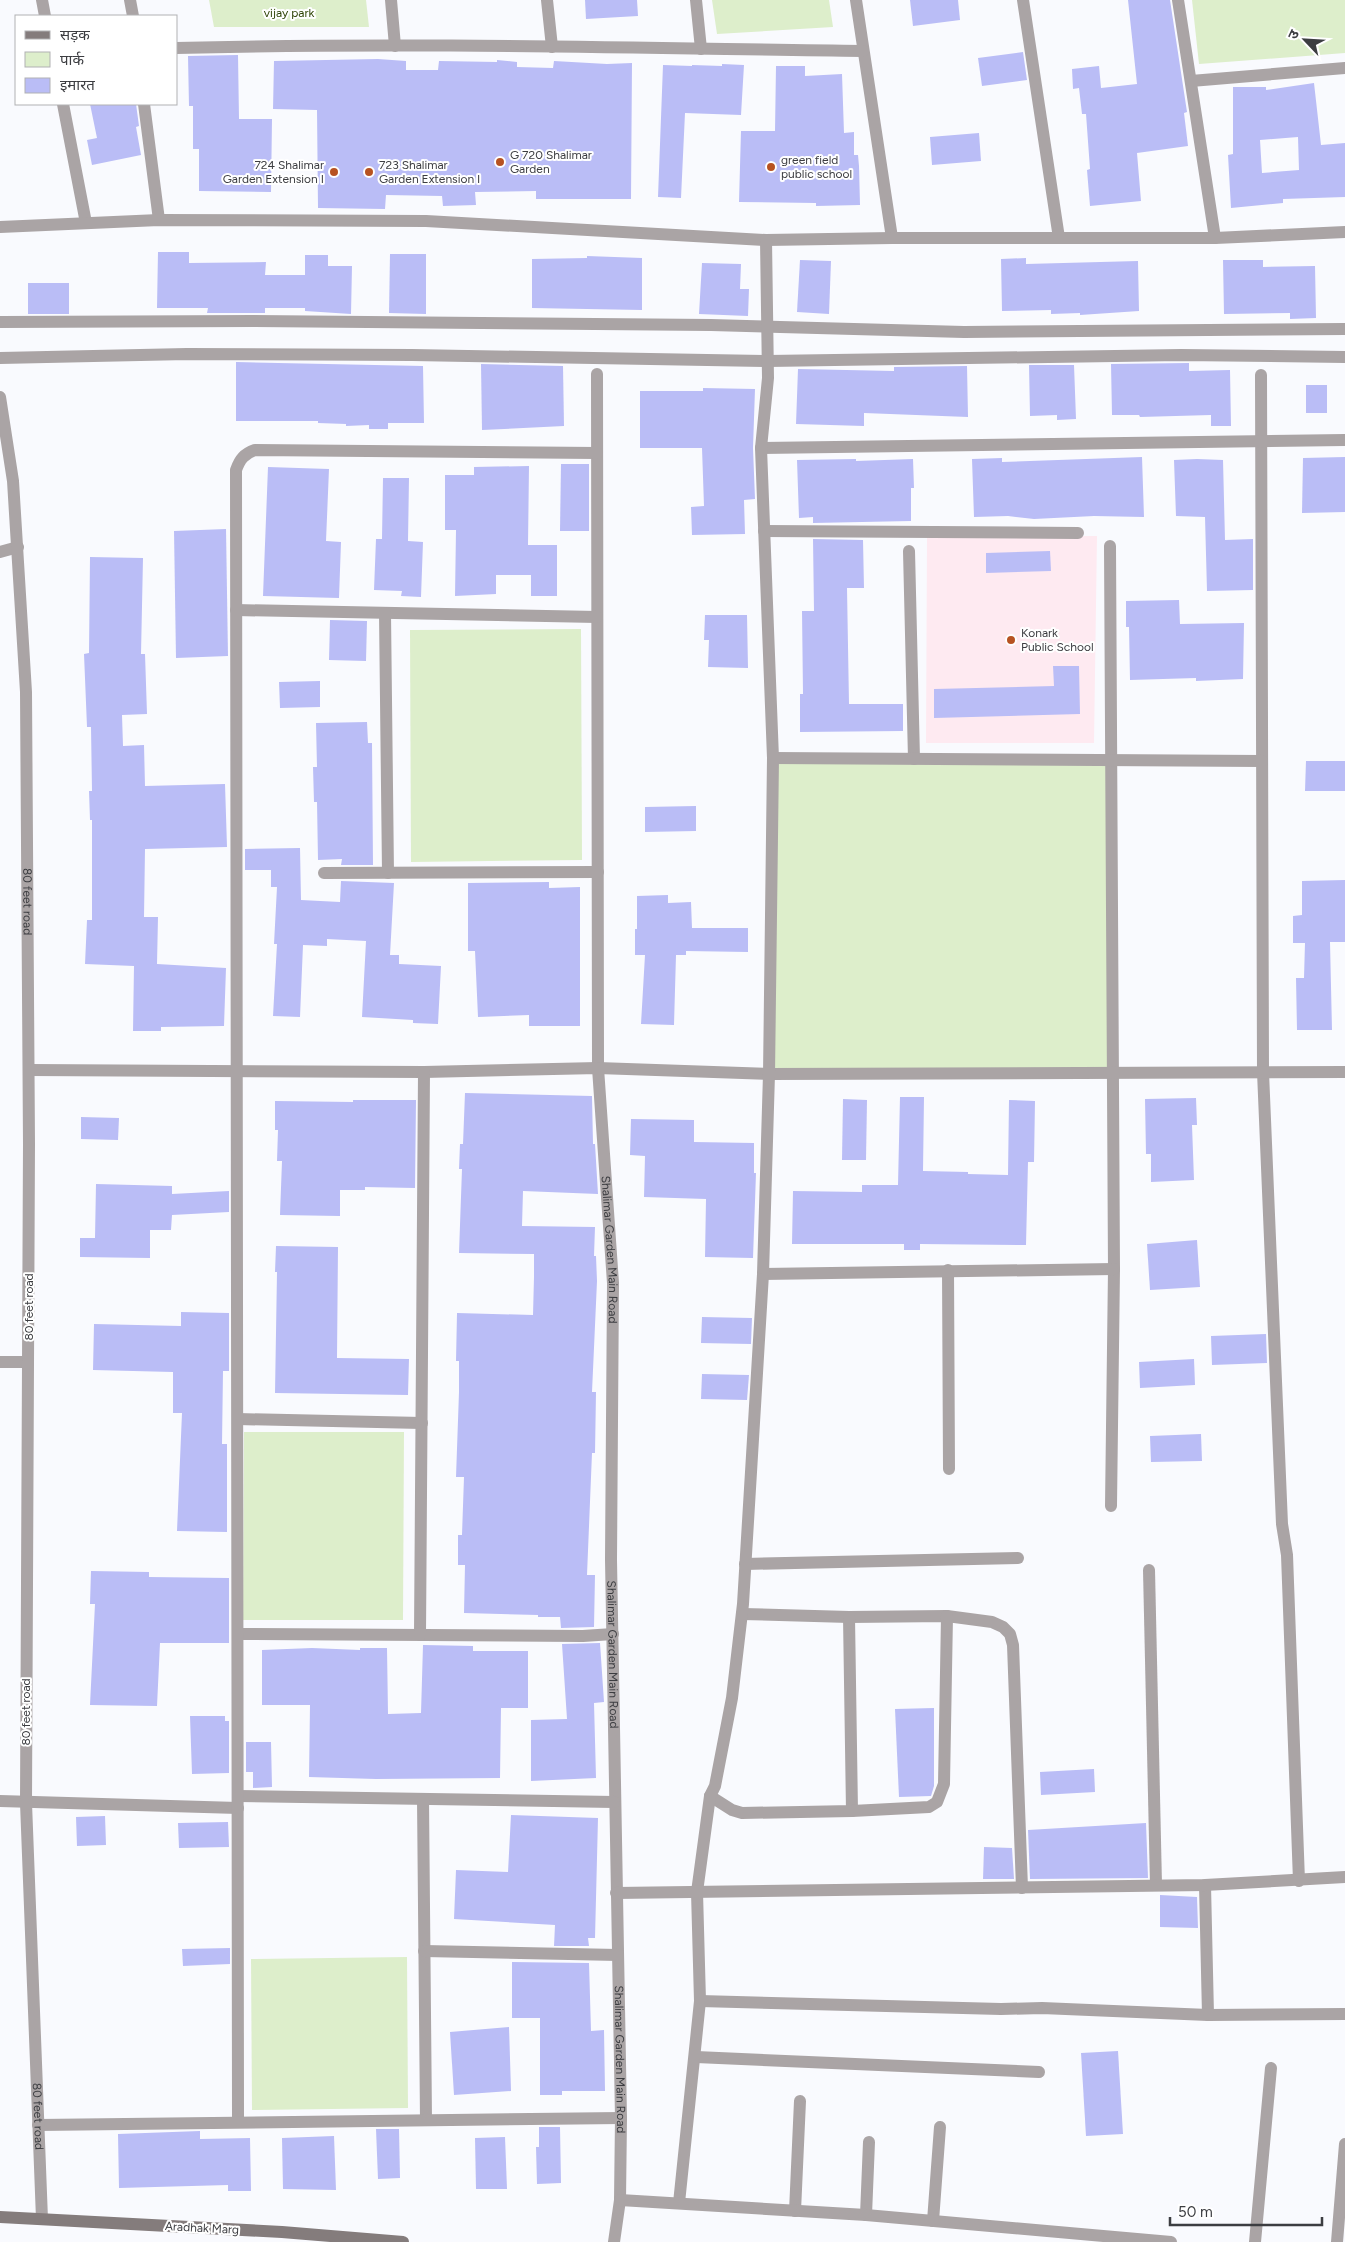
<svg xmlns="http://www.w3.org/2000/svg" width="1345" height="2242" viewBox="0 0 1345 2242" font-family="Figtree,'Noto Sans Devanagari',sans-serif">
<rect width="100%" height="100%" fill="#f9fafe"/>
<path fill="#feeaf1" d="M 1097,536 L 1094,743 L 926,743 L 927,537 Z"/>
<g fill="#ddeecb">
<path d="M 209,0 L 366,0 L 369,27 L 214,27 Z"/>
<path d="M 712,0 L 829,0 L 833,27 L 717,34 Z"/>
<path d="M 1192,0 L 1345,0 L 1345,53 L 1199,64 Z"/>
<path d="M 581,629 L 582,860 L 411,862 L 410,630 Z"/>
<path d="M 773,758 L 1111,760 L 1113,1073 L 769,1074 Z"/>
<path d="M 244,1432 L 404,1432 L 403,1620 L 243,1620 Z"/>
<path d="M 407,1957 L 408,2108 L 252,2110 L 251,1959 Z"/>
</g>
<g fill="#babdf6" fill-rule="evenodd">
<path d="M 585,0 L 637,0 L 638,16 L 586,19 Z"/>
<path d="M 910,0 L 958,0 L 960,20 L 913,26 Z"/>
<path d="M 1128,0 L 1170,0 L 1187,112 L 1184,113 L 1188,146 L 1137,153 L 1141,201 L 1090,206 L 1087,170 L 1090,169 L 1086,114 L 1082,114 L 1079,88 L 1073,89 L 1072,69 L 1099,66 L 1101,88 L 1137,84 Z"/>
<path d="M 1023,52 L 1027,80 L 982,86 L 978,58 Z"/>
<path d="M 238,55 L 239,119 L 272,119 L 271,192 L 199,191 L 199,149 L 193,149 L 193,106 L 189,106 L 188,56 Z"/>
<path d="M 378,59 L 406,61 L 406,70 L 438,70 L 439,61 L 497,62 L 497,60 L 517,62 L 517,67 L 553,68 L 554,61 L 607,64 L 632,63 L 631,199 L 536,199 L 536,191 L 475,192 L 476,205 L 443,206 L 442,196 L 386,195 L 385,209 L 318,208 L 317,110 L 273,109 L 274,61 Z"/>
<path d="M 722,64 L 744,65 L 741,115 L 685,113 L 681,198 L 658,197 L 663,65 L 692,66 L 692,65 L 722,66 Z"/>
<path d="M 776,66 L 805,66 L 805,76 L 842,74 L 844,133 L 854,132 L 854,155 L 858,155 L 859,166 L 860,205 L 816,206 L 816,203 L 739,202 L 741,131 L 775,131 Z"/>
<path d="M 1314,83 L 1321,145 L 1345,143 L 1345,197 L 1283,199 L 1283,203 L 1231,208 L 1228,155 L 1233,154 L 1233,87 L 1266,87 L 1266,90 ZM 1298,137 L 1299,170 L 1262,173 L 1260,140 Z"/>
<path d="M 90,104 L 136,104 L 139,126 L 136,127 L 141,155 L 92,165 L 87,140 L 97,138 Z"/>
<path d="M 979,133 L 981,161 L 932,165 L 930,137 Z"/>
<path d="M 158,252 L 189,252 L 189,263 L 266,262 L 265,275 L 305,275 L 305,255 L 328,255 L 328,266 L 352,266 L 351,314 L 305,311 L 305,308 L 265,308 L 265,313 L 207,313 L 208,308 L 157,308 Z"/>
<path d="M 390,254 L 426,254 L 426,314 L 389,313 Z"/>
<path d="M 587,256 L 642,258 L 642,310 L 532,308 L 532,259 L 587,258 Z"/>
<path d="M 1026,258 L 1026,264 L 1138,261 L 1139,311 L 1080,315 L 1080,313 L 1051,314 L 1051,310 L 1002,311 L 1001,259 Z"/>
<path d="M 800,260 L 831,261 L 829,314 L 797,312 Z"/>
<path d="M 1223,260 L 1263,260 L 1263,267 L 1315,266 L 1316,318 L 1290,319 L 1290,313 L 1224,314 Z"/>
<path d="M 702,263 L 741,264 L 740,289 L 749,289 L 748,316 L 699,314 Z"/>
<rect x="28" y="283" width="41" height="31"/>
<path d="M 236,362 L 423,366 L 424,423 L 388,423 L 388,429 L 369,429 L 369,425 L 346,426 L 346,424 L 318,423 L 318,421 L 236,421 Z"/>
<path d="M 1189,363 L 1189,371 L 1230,370 L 1231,426 L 1211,426 L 1211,415 L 1140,417 L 1139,415 L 1112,415 L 1111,364 Z"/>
<path d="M 481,364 L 563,366 L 564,426 L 482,430 Z"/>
<path d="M 1029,365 L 1074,365 L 1076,419 L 1057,420 L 1057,415 L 1030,416 Z"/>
<path d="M 967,366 L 968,417 L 864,413 L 864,426 L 796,424 L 798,369 L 894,371 L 894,367 Z"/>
<rect x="1306" y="385" width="21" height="28"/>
<path d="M 703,388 L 755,389 L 753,448 L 755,499 L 744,500 L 745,534 L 692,535 L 691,507 L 704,506 L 702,448 L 640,448 L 640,391 L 703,391 Z"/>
<path d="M 1142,457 L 1144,517 L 1094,516 L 1034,519 L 1008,516 L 974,517 L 972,459 L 1002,458 L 1002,462 Z"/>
<path d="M 1345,457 L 1345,512 L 1302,513 L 1303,458 Z"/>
<path d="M 856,459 L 856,461 L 913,459 L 914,488 L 911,488 L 911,521 L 813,523 L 813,517 L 799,518 L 797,460 Z"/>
<path d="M 1197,459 L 1223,460 L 1225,540 L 1253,539 L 1253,590 L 1207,591 L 1205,517 L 1176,516 L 1174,460 Z"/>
<path d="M 561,464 L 589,464 L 589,531 L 560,531 Z"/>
<path d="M 529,466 L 528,545 L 557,545 L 557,596 L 531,596 L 531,575 L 496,575 L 496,594 L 455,596 L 456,530 L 445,530 L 445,475 L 474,475 L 474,467 Z"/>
<path d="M 268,467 L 329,469 L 326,541 L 341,542 L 339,598 L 263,596 Z"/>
<path d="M 383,478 L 409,478 L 408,541 L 423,542 L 421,597 L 401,596 L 402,591 L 374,590 L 376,539 L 382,539 Z"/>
<path d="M 226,529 L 228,656 L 176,658 L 174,531 Z"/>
<path d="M 813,539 L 863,540 L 864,588 L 847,588 L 849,704 L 903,704 L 903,731 L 800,732 L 800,694 L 803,694 L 802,611 L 814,611 Z"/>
<path d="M 1050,551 L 1051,571 L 986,573 L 986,553 Z"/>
<path d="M 90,557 L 143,558 L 141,654 L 145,654 L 147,714 L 122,715 L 123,746 L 144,745 L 145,786 L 225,784 L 227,847 L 145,849 L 144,917 L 158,917 L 157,964 L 226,968 L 224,1026 L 161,1027 L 161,1031 L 133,1031 L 134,966 L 85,964 L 87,920 L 92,920 L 92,820 L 90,820 L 89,791 L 92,791 L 91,727 L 87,727 L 84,654 L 89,653 Z"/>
<path d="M 1179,600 L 1180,624 L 1244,623 L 1243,679 L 1196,681 L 1196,678 L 1130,680 L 1129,627 L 1126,627 L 1126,601 Z"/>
<path d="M 705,615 L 747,615 L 748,668 L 708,667 L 709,640 L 704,640 Z"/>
<path d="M 330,620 L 367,621 L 366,661 L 329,660 Z"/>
<path d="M 1053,666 L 1079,666 L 1080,714 L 934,718 L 934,689 L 1054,686 Z"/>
<path d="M 320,681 L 320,707 L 280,708 L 279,682 Z"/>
<path d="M 367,722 L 368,743 L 372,743 L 373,865 L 341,865 L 342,859 L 318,860 L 317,802 L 314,802 L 313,767 L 317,767 L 316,723 Z"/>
<path d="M 1306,761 L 1345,761 L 1345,791 L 1305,791 Z"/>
<path d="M 696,806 L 696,831 L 645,832 L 645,807 Z"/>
<path d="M 300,848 L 301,900 L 340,902 L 341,881 L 394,883 L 390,955 L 399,955 L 399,964 L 441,966 L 438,1024 L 413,1023 L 413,1020 L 362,1017 L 366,941 L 327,939 L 327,946 L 303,945 L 300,1017 L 273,1016 L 277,944 L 274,944 L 277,887 L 271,887 L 271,870 L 245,870 L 245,849 Z"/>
<path d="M 1345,880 L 1345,942 L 1330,942 L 1332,1030 L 1297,1030 L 1296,978 L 1304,978 L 1305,943 L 1293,943 L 1293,916 L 1302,915 L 1302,881 Z"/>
<path d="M 549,882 L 549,888 L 580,887 L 580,1026 L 529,1026 L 529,1015 L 478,1017 L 475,951 L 468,951 L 468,883 Z"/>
<path d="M 668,895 L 668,903 L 691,902 L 692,928 L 748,928 L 748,952 L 686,951 L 686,955 L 676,955 L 674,1025 L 641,1024 L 645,955 L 635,955 L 635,929 L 637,929 L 637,896 Z"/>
<path d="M 465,1093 L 592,1096 L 593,1144 L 595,1144 L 598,1194 L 523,1191 L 522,1226 L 595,1227 L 594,1256 L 596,1256 L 597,1281 L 592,1392 L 596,1392 L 595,1453 L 592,1453 L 587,1575 L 595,1575 L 594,1627 L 561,1628 L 560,1617 L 538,1617 L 538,1615 L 464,1613 L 465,1565 L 458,1565 L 458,1535 L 462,1535 L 464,1477 L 456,1477 L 459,1392 L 459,1361 L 456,1361 L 457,1313 L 533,1315 L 534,1277 L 534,1254 L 459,1253 L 462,1169 L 459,1169 L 460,1144 L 463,1144 Z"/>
<path d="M 900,1097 L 924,1097 L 923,1171 L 968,1172 L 968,1174 L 1008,1175 L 1009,1100 L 1035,1101 L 1034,1162 L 1028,1162 L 1026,1245 L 920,1244 L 920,1250 L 904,1250 L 904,1244 L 792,1244 L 793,1191 L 862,1192 L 862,1185 L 898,1185 Z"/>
<path d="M 1196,1098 L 1197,1125 L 1192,1125 L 1194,1180 L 1151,1182 L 1151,1154 L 1146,1154 L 1145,1099 Z"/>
<path d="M 843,1099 L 867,1100 L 866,1160 L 842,1160 Z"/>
<path d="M 353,1100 L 416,1100 L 415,1188 L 365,1187 L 365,1190 L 340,1190 L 340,1216 L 280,1215 L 282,1161 L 277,1161 L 278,1130 L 275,1130 L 275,1101 L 353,1102 Z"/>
<path d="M 81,1117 L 119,1118 L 118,1140 L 81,1139 Z"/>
<path d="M 631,1119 L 694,1120 L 694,1142 L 754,1143 L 754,1173 L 756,1173 L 753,1258 L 705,1257 L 706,1199 L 644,1197 L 645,1156 L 630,1155 Z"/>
<path d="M 96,1184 L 172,1186 L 172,1194 L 229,1191 L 229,1212 L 172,1215 L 171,1230 L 150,1230 L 150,1258 L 80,1257 L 80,1238 L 95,1238 Z"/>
<path d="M 1197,1240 L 1200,1287 L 1150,1290 L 1147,1244 Z"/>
<path d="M 276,1246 L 338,1247 L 337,1358 L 409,1359 L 408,1395 L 275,1393 L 277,1272 L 275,1272 Z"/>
<path d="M 181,1312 L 229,1313 L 229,1371 L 223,1371 L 222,1444 L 227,1444 L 227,1532 L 177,1531 L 182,1413 L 173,1413 L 173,1372 L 93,1370 L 94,1324 L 181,1326 Z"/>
<path d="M 702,1317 L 752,1318 L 751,1344 L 701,1343 Z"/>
<path d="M 1266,1334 L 1267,1363 L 1212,1365 L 1211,1336 Z"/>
<path d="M 1194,1359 L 1195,1385 L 1140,1388 L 1139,1362 Z"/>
<path d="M 702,1374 L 749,1375 L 747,1400 L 701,1399 Z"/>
<path d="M 1201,1434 L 1202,1461 L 1151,1462 L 1150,1436 Z"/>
<path d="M 91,1571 L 149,1572 L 149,1577 L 229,1578 L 229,1643 L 160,1643 L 157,1706 L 90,1705 L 95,1604 L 90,1604 Z"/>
<path d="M 600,1643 L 604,1702 L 594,1703 L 596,1778 L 531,1781 L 531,1720 L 567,1719 L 562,1644 Z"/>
<path d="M 423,1645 L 473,1646 L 473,1651 L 528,1651 L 528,1708 L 501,1708 L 500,1778 L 376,1779 L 309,1777 L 310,1705 L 262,1705 L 262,1650 L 312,1648 L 360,1650 L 360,1648 L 387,1648 L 388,1714 L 421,1713 Z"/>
<path d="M 934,1708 L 934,1786 L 931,1796 L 899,1797 L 895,1709 Z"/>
<path d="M 190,1716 L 225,1716 L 225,1721 L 229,1721 L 229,1773 L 192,1774 Z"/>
<path d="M 246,1742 L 271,1742 L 272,1787 L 253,1788 L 253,1772 L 246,1772 Z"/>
<path d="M 1094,1769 L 1095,1792 L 1041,1795 L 1040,1772 Z"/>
<path d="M 511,1815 L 598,1818 L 595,1938 L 588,1938 L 589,1946 L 554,1946 L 555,1925 L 454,1919 L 456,1870 L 508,1872 Z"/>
<path d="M 105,1816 L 106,1845 L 77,1846 L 76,1817 Z"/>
<path d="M 228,1822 L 229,1847 L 179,1848 L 178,1823 Z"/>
<path d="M 1146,1823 L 1148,1878 L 1030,1879 L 1028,1830 Z"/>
<path d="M 984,1847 L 1012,1848 L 1014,1879 L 983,1879 Z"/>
<path d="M 1160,1895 L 1197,1897 L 1198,1928 L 1160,1927 Z"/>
<path d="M 230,1948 L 230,1964 L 183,1966 L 182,1949 Z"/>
<path d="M 512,1962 L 589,1963 L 591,2031 L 604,2030 L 605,2091 L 562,2091 L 562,2095 L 540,2095 L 540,2018 L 512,2018 Z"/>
<path d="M 509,2027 L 511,2091 L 454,2095 L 450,2032 Z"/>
<path d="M 1118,2051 L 1123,2134 L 1086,2136 L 1081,2053 Z"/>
<path d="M 539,2127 L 560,2127 L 561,2183 L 537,2184 L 536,2147 L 539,2147 Z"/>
<path d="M 376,2129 L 399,2129 L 400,2178 L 378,2179 Z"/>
<path d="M 200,2131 L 200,2139 L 250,2138 L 251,2191 L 228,2191 L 228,2185 L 119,2188 L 118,2134 Z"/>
<path d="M 334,2136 L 336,2190 L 283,2189 L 282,2138 Z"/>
<path d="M 505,2137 L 507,2189 L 476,2189 L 475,2138 Z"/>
</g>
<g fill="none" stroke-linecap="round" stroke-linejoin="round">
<g stroke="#aaa4a5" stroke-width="12">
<path d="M 1205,1885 L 1208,2015"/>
<path d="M 700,2001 L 1001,2009 L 1042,2008 L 1208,2015 L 1345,2014"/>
<path d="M 696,2057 L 1039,2072"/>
<path d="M 679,2203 L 700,2001 L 697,1892"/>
<path d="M 795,2211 L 800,2101"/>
<path d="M 866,2215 L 869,2142"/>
<path d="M 933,2221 L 940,2127"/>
<path d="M 1255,2242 L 1271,2068"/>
<path d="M 1337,2242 L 1345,2144"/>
</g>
<g stroke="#aaa4a5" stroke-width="12">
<path d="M 42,0 L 45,16"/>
<path d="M 130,0 L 133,16"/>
<path d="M 391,0 L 395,46"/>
<path d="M 547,0 L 552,47"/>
<path d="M 696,0 L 701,49"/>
<path d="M 856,0 L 892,238"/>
<path d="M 1023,0 L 1059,238"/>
<path d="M 1178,0 L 1215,238"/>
<path d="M 176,48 C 405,42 634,48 863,51"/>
<path d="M 1191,81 L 1345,68"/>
<path d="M 63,104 L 86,223"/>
<path d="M 144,104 L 159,220"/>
<path d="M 0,227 L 159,220 L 426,221 L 766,240 L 892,238 L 1215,238 L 1345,232"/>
<path d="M 0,322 L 253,321 L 711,325 L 964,332 L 1345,329"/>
<path d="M 0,358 L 187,354 L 412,355 L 768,361 L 1181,355 L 1345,357"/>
<path id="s1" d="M 597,374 L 598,1068 L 613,1283 L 611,1560 L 621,2118 L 620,2200 L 614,2242"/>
<path d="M 1261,375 L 1263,1072 L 1282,1524 L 1287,1555 L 1299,1881"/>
<path d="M 761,448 L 1345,440"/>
<path d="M 764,531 L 1078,533"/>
<path d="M 1110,546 L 1114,1269 L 1111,1506"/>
<path d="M 909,551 L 914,759"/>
<path d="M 0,552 L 18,547"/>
<path d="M 236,610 L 597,617"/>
<path d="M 385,613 L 388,873"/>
<path d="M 773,758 L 1262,761"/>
<path d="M 324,873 L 598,872"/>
<path d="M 29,1070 L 424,1072 L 598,1068 L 769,1074 L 1345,1072"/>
<path d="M 948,1270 L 949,1469"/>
<path d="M 763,1274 L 1114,1269"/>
<path d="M 0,1362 L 28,1362"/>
<path d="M 238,1419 L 422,1423"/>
<path d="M 745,1564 L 1018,1558"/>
<path d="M 1149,1570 L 1156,1885"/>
<path d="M 742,1614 L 849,1617 L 947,1616 L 992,1622 L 1003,1627 L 1010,1634 L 1013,1645 L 1022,1888"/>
<path d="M 849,1617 L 852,1811"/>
<path d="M 238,1634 L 583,1636 L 613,1634"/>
<path d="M 420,1635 L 424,1072"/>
<path d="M 238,1796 L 614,1802"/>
<path d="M 710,1796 L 732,1810 L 742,1813 L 852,1811 L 929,1807 L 937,1802 L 944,1784 L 947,1616"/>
<path d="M 423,1799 L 426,2120"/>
<path d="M 0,1801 L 238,1808"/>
<path d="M 697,1892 L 710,1796 L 715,1786 L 732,1698 L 743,1604 L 763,1274 L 769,1074 L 773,758 L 761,448 L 768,378 L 766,240"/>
<path d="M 616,1893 L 1205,1885 L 1345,1877"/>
<path d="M 424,1951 L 618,1955"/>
<path d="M 238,2122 L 236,470 C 240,459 244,454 255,450 L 597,453"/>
<path d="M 38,2125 L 621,2118"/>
<path d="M 620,2200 L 866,2215 L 1171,2242"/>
</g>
<path stroke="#aaa4a5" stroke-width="12" id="s2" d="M 0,397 L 13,481 L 26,692 L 29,1144 L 26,1803 L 42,2219"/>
<path stroke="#847c7c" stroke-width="12" d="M 0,2217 L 282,2232 L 403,2242"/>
</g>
<g fill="#b75221" stroke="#fff" stroke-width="2">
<circle cx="500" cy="162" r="5"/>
<circle cx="771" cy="167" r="5"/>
<circle cx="334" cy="172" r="5"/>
<circle cx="369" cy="172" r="5"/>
<circle cx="1011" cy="640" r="5"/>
</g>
<g text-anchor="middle" stroke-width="4" stroke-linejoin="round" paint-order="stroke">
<g font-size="12" fill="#2d4305" stroke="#fff">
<text x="289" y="17">vijay park</text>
</g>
<g font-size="12" fill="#3c3d41" stroke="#fff" text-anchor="start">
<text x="510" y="159">G 720 Shalimar<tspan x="510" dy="14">Garden</tspan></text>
<text x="781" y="164">green field<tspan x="781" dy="14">public school</tspan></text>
<text x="324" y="169" text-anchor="end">724 Shalimar<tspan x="324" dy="14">Garden Extension I</tspan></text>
<text x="379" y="169">723 Shalimar<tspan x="379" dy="14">Garden Extension I</tspan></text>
<text x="1021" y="637">Konark<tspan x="1021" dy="14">Public School</tspan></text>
</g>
<g font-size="12" fill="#3c3d41" stroke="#fff">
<text dy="4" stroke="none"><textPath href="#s2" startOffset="506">80 feet road</textPath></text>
<text dy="4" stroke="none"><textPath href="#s1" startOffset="876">Shalimar Garden Main Road</textPath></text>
<text transform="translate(29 1307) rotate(-90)" y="4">80 feet road</text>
<text dy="4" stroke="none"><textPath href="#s1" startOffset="1281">Shalimar Garden Main Road</textPath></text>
<text transform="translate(26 1712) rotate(-90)" y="4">80 feet road</text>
<text dy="4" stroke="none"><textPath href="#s1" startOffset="1686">Shalimar Garden Main Road</textPath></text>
<text dy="4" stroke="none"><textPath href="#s2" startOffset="1721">80 feet road</textPath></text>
<text transform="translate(202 2228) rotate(3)" y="4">Aradhak Marg</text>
</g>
</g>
<rect x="15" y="15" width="162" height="90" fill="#ffffff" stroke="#b1b1b3"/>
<rect x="25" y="31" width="25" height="8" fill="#847c7c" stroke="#b1b1b3"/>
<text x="60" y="40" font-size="15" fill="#3c3d41">सड़क</text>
<rect x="25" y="52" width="25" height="15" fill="#ddeecb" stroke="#b1b1b3"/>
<text x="60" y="65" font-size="15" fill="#3c3d41">पार्क</text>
<rect x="25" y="78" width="25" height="15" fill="#babdf6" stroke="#b1b1b3"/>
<text x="60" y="90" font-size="15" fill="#3c3d41">इमारत</text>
<g transform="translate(1305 40) rotate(295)" stroke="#ffffff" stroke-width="4" paint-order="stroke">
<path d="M0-4L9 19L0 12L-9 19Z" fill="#3c3d41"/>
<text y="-8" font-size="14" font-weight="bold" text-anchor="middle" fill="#3c3d41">उ</text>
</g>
<path d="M1170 2217v8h152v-8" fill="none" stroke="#3c3d41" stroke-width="2.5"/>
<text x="1178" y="2217" font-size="15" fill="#3c3d41" stroke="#ffffff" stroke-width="4" paint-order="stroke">50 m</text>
</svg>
